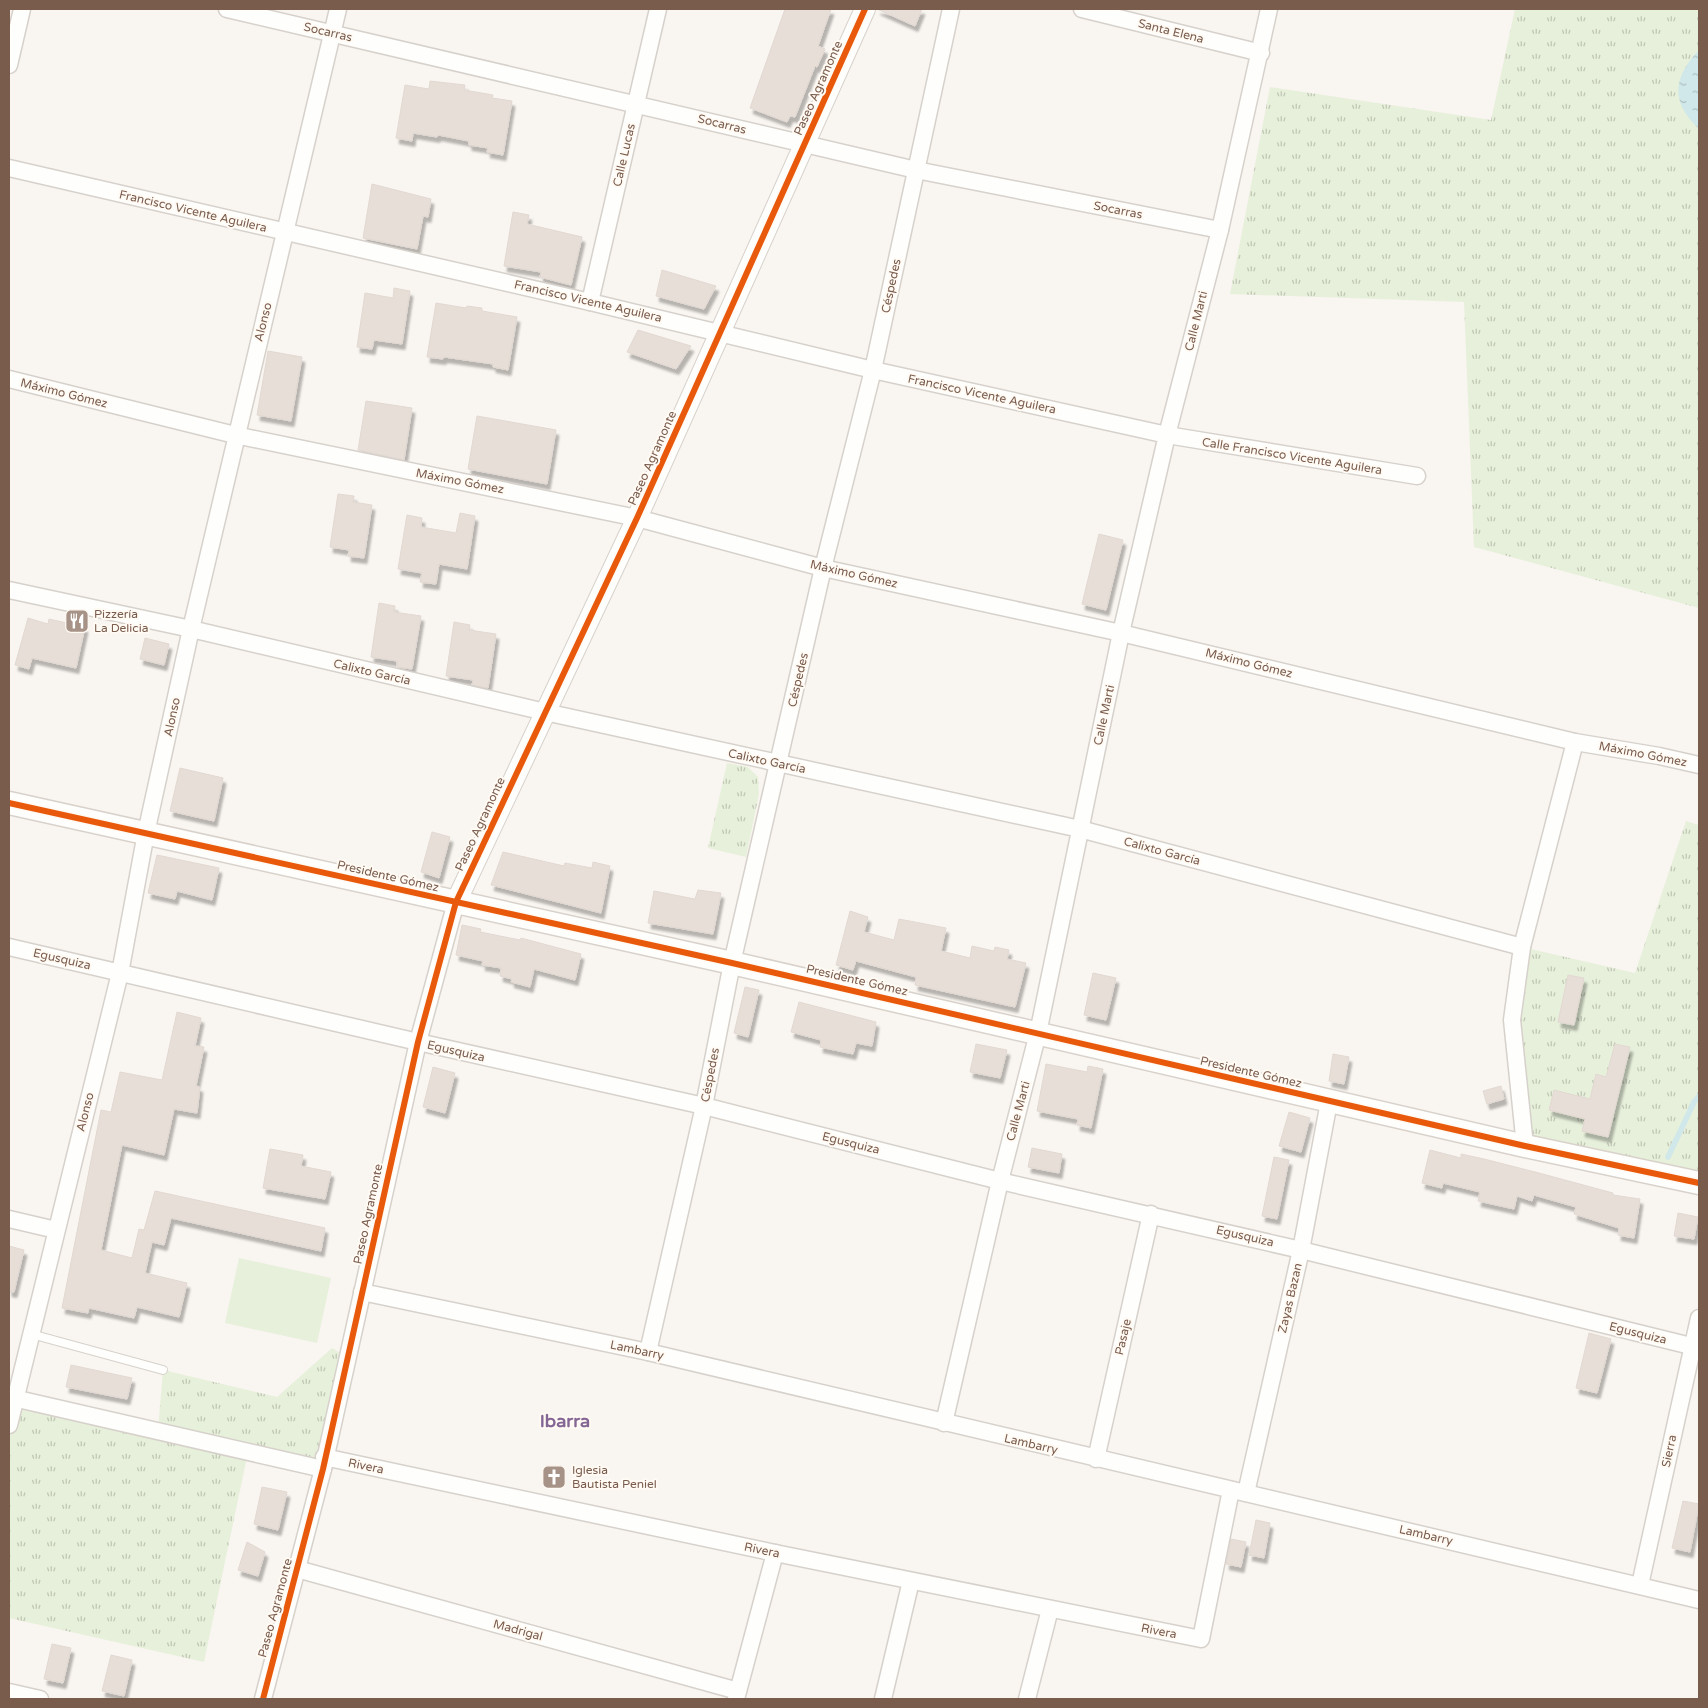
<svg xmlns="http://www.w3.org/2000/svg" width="1708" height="1708" viewBox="0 0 1708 1708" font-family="'Varela Round',sans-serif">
<defs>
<pattern id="grass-tufts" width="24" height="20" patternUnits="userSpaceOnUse" patternTransform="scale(1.25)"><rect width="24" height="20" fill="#e7f0db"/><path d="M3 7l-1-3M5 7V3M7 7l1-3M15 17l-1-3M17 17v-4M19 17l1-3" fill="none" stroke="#c0c6b4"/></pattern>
<pattern id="water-ripples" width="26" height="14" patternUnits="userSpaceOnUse" patternTransform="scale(1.25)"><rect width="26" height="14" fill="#d0e8ea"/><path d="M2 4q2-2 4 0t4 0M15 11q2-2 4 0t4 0" fill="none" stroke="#aebfc0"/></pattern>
<filter id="shadow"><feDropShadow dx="3" dy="5.5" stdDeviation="1" flood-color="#0004"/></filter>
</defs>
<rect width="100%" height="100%" fill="#f9f5f0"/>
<g fill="url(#grass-tufts)">
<path d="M 1515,9 L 1699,9 L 1699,608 L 1474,547 L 1464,302 L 1230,294 L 1270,87 L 1491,120 Z"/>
<path d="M 727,763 L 748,767 L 758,777 L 759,794 L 746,857 L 708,848 Z"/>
<path d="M 1686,821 L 1699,825 L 1699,1184 L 1517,1145 L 1522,947 L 1635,973 Z"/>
<path d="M 332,1348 L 347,1357 L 323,1469 L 248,1452 L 204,1662 L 9,1618 L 9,1425 L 15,1398 L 158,1430 L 163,1370 L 277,1397 Z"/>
</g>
<path fill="#e7f0db" d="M 239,1258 L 331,1278 L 317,1343 L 225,1323 Z"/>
<path fill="url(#water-ripples)" d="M 1699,50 L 1699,129 C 1670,102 1673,77 1699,50 Z"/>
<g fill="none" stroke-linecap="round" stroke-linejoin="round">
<path stroke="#d0e8ea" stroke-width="5.5" d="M 1668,1157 L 1694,1102 L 1699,1096"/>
</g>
<g fill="#e6ded7" stroke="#e2d8d2" filter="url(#shadow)">
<path d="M 785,9 L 831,9 L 818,46 L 825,49 L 817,67 L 815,66 L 795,117 L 790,116 L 787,122 L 750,108 Z"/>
<path d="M 877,9 L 922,9 L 915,26 Z"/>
<path d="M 430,81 L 465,85 L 464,90 L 493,95 L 492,98 L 512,101 L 503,155 L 487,152 L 488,148 L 469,145 L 469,141 L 438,135 L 437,137 L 413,133 L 412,141 L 396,138 L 405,85 L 429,89 Z"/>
<path d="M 372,184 L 431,199 L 428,217 L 423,216 L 417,249 L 363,238 Z"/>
<path d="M 513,212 L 529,215 L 527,224 L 582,237 L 571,285 L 540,277 L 541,272 L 504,266 Z"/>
<path d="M 662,270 L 716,286 L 704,309 L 656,296 Z"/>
<path d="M 394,288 L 410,291 L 402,344 L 374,340 L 372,349 L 357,347 L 365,293 L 393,298 Z"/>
<path d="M 436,303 L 466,308 L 467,306 L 482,308 L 482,311 L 517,317 L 508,370 L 493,367 L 493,364 L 444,357 L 443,359 L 427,357 Z"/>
<path d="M 638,330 L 691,346 L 676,369 L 627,352 Z"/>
<path d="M 268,351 L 302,357 L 291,421 L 257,415 Z"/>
<path d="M 366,401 L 412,408 L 404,460 L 358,450 Z"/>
<path d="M 477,416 L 556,430 L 547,484 L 468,469 Z"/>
<path d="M 338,494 L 354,496 L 353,502 L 372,505 L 364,558 L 348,556 L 349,550 L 330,547 Z"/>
<path d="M 460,513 L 475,516 L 467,569 L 439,564 L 436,584 L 420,582 L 422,573 L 398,569 L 407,515 L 422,518 L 421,527 L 456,533 Z"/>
<path d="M 1099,534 L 1123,540 L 1106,610 L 1082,604 Z"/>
<path d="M 379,603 L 395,606 L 394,612 L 421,616 L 412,669 L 397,667 L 397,661 L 371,657 Z"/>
<path d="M 28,618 L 48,624 L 49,619 L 85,627 L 76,668 L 32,658 L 29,669 L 15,665 Z"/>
<path d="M 454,622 L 470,625 L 469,630 L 496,634 L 488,688 L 472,685 L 473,680 L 446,676 Z"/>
<path d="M 145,638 L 169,644 L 164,665 L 140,659 Z"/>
<path d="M 180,768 L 223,778 L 214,821 L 170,811 Z"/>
<path d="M 432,832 L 450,837 L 439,878 L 421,872 Z"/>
<path d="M 503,852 L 564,866 L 565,863 L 592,868 L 593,862 L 610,866 L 601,913 L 491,885 Z"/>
<path d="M 157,855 L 219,868 L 212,900 L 177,891 L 175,899 L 148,893 Z"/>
<path d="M 698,890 L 721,893 L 713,934 L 648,923 L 654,891 L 695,899 Z"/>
<path d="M 850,911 L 868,917 L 864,932 L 894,940 L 899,919 L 946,928 L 941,951 L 970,958 L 972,946 L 994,951 L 995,947 L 1009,950 L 1007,959 L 1026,963 L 1015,1007 L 915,985 L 916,977 L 856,961 L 853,970 L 836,965 Z"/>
<path d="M 462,925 L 481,929 L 480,932 L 520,940 L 521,938 L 581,954 L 575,980 L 534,969 L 530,987 L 511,982 L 512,979 L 500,976 L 501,968 L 482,965 L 483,961 L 456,955 Z"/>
<path d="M 1093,973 L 1116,978 L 1106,1020 L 1084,1015 Z"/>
<path d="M 1568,975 L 1584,978 L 1574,1025 L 1558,1022 Z"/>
<path d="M 745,987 L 759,990 L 748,1037 L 734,1033 Z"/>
<path d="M 799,1002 L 876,1022 L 872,1046 L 856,1043 L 853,1054 L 820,1047 L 821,1040 L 791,1032 Z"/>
<path d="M 177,1012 L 201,1018 L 195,1046 L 204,1047 L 196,1086 L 200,1087 L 197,1113 L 174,1109 L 164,1155 L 122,1145 L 101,1250 L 132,1258 L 139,1229 L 144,1230 L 155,1191 L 325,1228 L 321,1251 L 171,1218 L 164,1245 L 152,1242 L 145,1273 L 187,1283 L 179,1317 L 137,1307 L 134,1318 L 89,1308 L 88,1313 L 62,1308 L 101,1110 L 111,1112 L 120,1072 L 162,1080 Z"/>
<path d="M 976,1044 L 1007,1050 L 1000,1078 L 970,1072 Z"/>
<path d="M 1615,1044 L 1630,1047 L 1608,1137 L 1582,1131 L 1585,1119 L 1549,1110 L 1554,1090 L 1590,1099 L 1596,1074 L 1606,1077 Z"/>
<path d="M 1333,1054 L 1349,1057 L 1344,1084 L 1329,1081 Z"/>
<path d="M 1046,1064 L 1087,1072 L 1088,1066 L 1103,1069 L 1091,1128 L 1077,1125 L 1078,1119 L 1037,1111 Z"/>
<path d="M 433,1067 L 455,1073 L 445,1113 L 423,1107 Z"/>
<path d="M 1501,1086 L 1504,1099 L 1487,1104 L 1483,1091 Z"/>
<path d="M 1289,1112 L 1310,1118 L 1301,1152 L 1279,1146 Z"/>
<path d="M 1032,1148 L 1062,1154 L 1059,1173 L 1028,1167 Z"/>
<path d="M 270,1149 L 303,1155 L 301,1166 L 331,1172 L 325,1199 L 263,1188 Z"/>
<path d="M 1430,1150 L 1461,1158 L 1461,1154 L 1484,1159 L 1539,1173 L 1613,1193 L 1613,1195 L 1640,1199 L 1634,1238 L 1618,1235 L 1619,1228 L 1574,1214 L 1576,1207 L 1534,1195 L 1532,1201 L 1517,1196 L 1514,1209 L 1478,1201 L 1480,1192 L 1443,1183 L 1442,1188 L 1422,1183 Z"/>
<path d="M 1274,1157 L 1289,1160 L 1277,1219 L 1262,1216 Z"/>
<path d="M 1678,1213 L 1698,1217 L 1694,1239 L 1674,1236 Z"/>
<path d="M 9,1246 L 24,1250 L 14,1292 L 9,1291 Z"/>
<path d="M 1589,1333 L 1611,1339 L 1597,1393 L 1576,1388 Z"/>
<path d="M 71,1365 L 132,1378 L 127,1399 L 66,1387 Z"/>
<path d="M 262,1487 L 287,1492 L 278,1530 L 254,1524 Z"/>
<path d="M 1683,1501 L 1699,1504 L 1690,1552 L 1672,1548 Z"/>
<path d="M 1256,1520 L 1270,1523 L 1264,1558 L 1249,1555 Z"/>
<path d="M 1231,1539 L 1246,1542 L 1241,1567 L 1226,1564 Z"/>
<path d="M 247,1542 L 265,1552 L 258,1576 L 238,1570 Z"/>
<path d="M 52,1644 L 71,1648 L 63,1683 L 44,1679 Z"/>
<path d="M 111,1655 L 132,1660 L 124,1696 L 102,1691 Z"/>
</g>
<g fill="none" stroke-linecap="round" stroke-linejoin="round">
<g stroke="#d7d1cb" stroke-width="10">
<path id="service" d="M 31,1334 L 163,1370"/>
</g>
<g stroke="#d7d1cb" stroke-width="19">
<g id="minor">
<path d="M 227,9 L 916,170 L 1220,230"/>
<path d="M 1082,9 L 1261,53"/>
<path d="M 9,65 L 22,9"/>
<path d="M 9,168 L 590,302 L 873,370 L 1167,435 L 1417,476"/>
<path d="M 590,302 L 658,9"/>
<path d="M 9,379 L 235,435 L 637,518 L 823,568 L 1121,633 L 1575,742 L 1659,756 L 1699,765"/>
<path d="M 9,590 L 191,629 L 545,712 L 1080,829 L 1522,947"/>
<path d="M 9,947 L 418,1042 L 704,1106 L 1000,1181 L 1301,1250 L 1691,1346"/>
<path d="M 1525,1146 L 1512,1020 L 1522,947 L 1575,742"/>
<path d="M 9,1219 L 56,1230"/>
<path d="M 362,1292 L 648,1352 L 1699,1600"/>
<path d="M 648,1352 L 704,1106 L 732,963 L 823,568 L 873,370 L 951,9"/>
<path d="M 9,1397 L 323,1469"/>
<path d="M 944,1423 L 1000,1181 L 1038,1033 L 1121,633 L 1167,435 L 1220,230 L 1269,9"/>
<path d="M 9,1425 L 120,973 L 146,833 L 191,629 L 338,9"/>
<path d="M 324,1457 L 775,1553 L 1201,1639 L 1231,1490"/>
<path d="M 1096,1459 L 1151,1214"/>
<path d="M 1246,1493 L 1301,1250 L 1329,1102"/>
<path d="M 297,1569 L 738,1691"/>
<path d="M 1640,1585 L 1699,1318"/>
<path d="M 9,1692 L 40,1699"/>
<path d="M 263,1699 L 323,1469 L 418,1042 L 456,902"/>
<path d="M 736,1699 L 775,1553"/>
<path d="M 883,1699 L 911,1581"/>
<path d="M 1027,1699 L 1050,1609"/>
</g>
</g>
<g stroke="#d7d1cb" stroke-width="22">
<path id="tertiary" d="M 456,902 L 637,518 L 865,9"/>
</g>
<g stroke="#d9d2cb" stroke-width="25">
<path id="secondary" d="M 9,803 L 732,963 L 1525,1146 L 1699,1183"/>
</g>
<use href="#service" stroke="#fefefd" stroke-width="8"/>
<use href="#minor" stroke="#fefefd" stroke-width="16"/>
<use href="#tertiary" stroke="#fefefd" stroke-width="20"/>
<use href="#secondary" stroke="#fefefd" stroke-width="22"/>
<g stroke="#fffaf3" stroke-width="9">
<g id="cycleway">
<path d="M 9,803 L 732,963 L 1525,1146 L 1699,1183"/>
<path d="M 263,1699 L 323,1469 L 418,1042 L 456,902 L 637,518 L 865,9"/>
</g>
</g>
<use href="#cycleway" stroke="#e8590c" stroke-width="6"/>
</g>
<defs>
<g id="restaurant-square" transform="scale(1.25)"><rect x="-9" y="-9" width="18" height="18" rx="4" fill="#a69286" stroke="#fffaf3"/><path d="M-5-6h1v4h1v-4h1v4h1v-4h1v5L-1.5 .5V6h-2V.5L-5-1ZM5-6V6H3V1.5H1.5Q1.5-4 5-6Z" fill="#fff"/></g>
<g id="church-square" transform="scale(1.25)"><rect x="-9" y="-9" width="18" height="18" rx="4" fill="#a69286" stroke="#fffaf3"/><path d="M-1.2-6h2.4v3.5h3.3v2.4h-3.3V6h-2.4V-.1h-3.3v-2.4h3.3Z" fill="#fff"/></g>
</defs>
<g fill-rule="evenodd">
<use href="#restaurant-square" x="77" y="621"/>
<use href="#church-square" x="554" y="1477"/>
</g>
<g text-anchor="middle" stroke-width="4" stroke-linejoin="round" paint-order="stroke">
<g font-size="12" fill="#7a5c4d" stroke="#fffaf3">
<text transform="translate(1171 31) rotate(14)" y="4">Santa Elena</text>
<text transform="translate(328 32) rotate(13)" y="4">Socarras</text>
<text transform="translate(818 88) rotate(-66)" y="4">Paseo Agramonte</text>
<text transform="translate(722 124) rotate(14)" y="4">Socarras</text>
<text transform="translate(624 155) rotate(-77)" y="4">Calle Lucas</text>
<text transform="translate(1118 210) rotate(11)" y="4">Socarras</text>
<text transform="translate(193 211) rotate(13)" y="4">Francisco Vicente Aguilera</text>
<text transform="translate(891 286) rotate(-78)" y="4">Céspedes</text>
<text transform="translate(588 301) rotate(13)" y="4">Francisco Vicente Aguilera</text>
<text transform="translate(1196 321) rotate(-76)" y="4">Calle Marti</text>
<text transform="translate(263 322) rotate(-76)" y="4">Alonso</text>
<text transform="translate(64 393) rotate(14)" y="4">Máximo Gómez</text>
<text transform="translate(982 394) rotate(12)" y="4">Francisco Vicente Aguilera</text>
<text transform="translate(1292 456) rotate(9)" y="4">Calle Francisco Vicente Aguilera</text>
<text transform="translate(652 458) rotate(-66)" y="4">Paseo Agramonte</text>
<text transform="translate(460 481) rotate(11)" y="4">Máximo Gómez</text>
<text transform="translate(854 574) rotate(13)" y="4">Máximo Gómez</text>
<text transform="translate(1249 663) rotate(14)" y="4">Máximo Gómez</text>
<text transform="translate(372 672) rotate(13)" y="4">Calixto García</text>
<text transform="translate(798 680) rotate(-77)" y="4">Céspedes</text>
<text transform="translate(1104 715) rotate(-78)" y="4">Calle Marti</text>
<text transform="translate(172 717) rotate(-78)" y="4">Alonso</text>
<text transform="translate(1643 754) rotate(11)" y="4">Máximo Gómez</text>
<text transform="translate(767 761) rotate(12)" y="4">Calixto García</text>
<text transform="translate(480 824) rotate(-65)" y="4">Paseo Agramonte</text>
<text transform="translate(1162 851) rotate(15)" y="4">Calixto García</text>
<text transform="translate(388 876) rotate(13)" y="4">Presidente Gómez</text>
<text transform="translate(62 959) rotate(13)" y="4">Egusquiza</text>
<text transform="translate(857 980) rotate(13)" y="4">Presidente Gómez</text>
<text transform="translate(456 1051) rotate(13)" y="4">Egusquiza</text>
<text transform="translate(1251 1072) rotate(13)" y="4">Presidente Gómez</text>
<text transform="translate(710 1075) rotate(-79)" y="4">Céspedes</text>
<text transform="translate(1018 1111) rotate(-75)" y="4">Calle Marti</text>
<text transform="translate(85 1112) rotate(-76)" y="4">Alonso</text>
<text transform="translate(851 1143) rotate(14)" y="4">Egusquiza</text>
<text transform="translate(368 1214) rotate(-78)" y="4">Paseo Agramonte</text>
<text transform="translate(1245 1236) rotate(13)" y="4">Egusquiza</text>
<text transform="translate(1290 1298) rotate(-77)" y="4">Zayas Bazan</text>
<text transform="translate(1638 1333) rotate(14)" y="4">Egusquiza</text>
<text transform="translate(1123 1337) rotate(-77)" y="4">Pasaje</text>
<text transform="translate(637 1350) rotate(12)" y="4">Lambarry</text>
<text transform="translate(1031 1444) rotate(13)" y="4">Lambarry</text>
<text transform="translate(1669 1451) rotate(-78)" y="4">Sierra</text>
<text transform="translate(366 1466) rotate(12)" y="4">Rivera</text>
<text transform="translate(1426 1535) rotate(13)" y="4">Lambarry</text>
<text transform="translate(762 1550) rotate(12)" y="4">Rivera</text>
<text transform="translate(275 1608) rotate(-75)" y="4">Paseo Agramonte</text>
<text transform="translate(518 1630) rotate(15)" y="4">Madrigal</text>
<text transform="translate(1159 1631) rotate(11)" y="4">Rivera</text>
</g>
<g font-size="12" fill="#7a5c4d" stroke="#fffaf3" text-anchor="start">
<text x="94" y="618">Pizzería<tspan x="94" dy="14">La Delicia</tspan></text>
<text x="572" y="1474">Iglesia<tspan x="572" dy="14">Bautista Peniel</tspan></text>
</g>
<g font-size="18" font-weight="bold" fill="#846695" stroke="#fffaf3">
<text x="565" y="1427">Ibarra</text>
</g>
</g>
<rect width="1708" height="1708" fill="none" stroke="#7a5c4d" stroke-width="20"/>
</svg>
